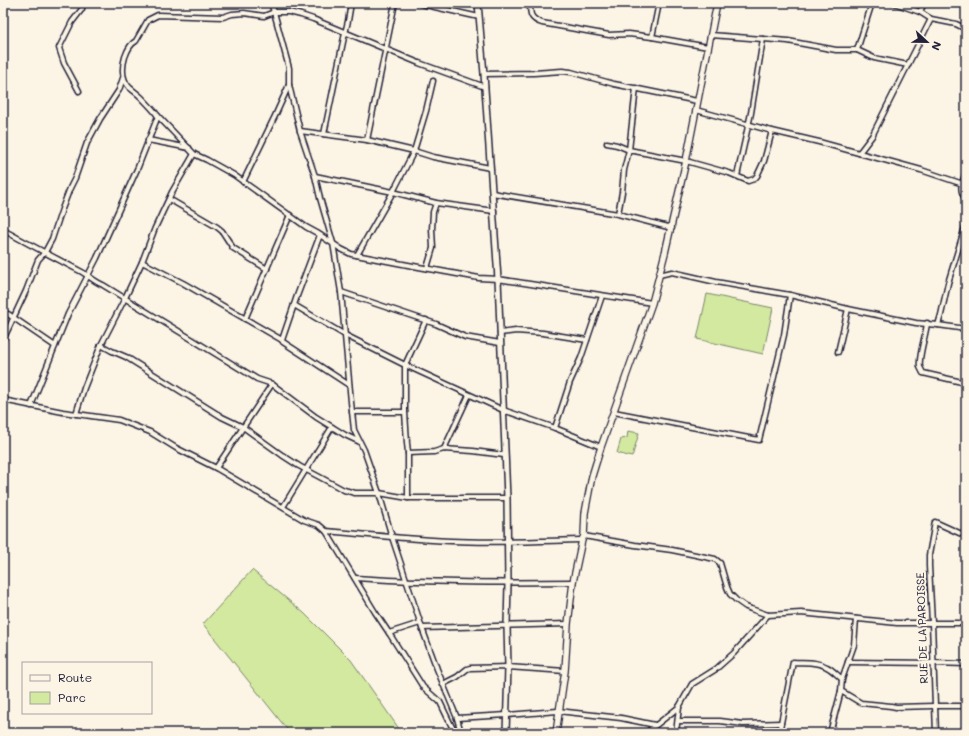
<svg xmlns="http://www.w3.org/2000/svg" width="969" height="736" viewBox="0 0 969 736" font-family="Mali,sans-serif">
<rect width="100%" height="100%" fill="#fcf5e5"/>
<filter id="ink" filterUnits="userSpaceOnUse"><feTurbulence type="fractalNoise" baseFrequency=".025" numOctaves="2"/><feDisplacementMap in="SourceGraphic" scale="8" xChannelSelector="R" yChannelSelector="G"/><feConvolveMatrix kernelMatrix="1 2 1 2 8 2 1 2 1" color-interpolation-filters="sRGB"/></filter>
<g filter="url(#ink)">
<g fill="#d2e99f" stroke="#7a866d">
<path d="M 707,294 L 773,308 L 763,354 L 697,339 Z"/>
<path d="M 628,431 L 639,433 L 632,457 L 617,453 L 621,439 L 627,438 Z"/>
<path d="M 252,570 L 304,613 L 351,660 L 402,733 L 290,733 L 203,624 Z"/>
</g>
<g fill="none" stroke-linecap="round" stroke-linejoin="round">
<g stroke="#22223b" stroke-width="7">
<g id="minor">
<path d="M 271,3 L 274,12 L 289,68 L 289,85 L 300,131 L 315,176 L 320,198 L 333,243 L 341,292 L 351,402 L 354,430 L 364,450 L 379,493 L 392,537 L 422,628 L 437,669 L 457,718 L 461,733"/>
<path d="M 417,3 L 479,17"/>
<path d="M 530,3 C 530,14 530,19 542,23 L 609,35 L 629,34 L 652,37 L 708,47"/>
<path d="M 894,3 L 920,12 L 931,19 L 956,24 L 966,29"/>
<path d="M 920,12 L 924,3"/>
<path d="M 711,35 L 788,41 L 836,50 L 857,50 L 874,58 L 908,65"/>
<path d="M 652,37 L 659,3"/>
<path d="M 857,50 L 872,3"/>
<path d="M 484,74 L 534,73 L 562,71 L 571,72 L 614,84 L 697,101"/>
<path d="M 79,91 L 64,63 L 59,48 L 72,22 L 82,9 L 83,3"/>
<path d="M 696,110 L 772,131 L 819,142 L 921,170 L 963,184"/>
<path d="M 158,116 C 153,109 147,103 141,97 C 137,93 132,90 129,87 C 121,78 122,67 125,57 C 127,51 130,44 136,41 L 148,20 L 158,15 L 223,17 L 232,14 L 244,13 L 264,16 L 274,12 L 289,12 L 301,15 L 313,19 L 378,46 L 419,63 L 485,87"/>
<path d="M 300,131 L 367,140 L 414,151 L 433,157 L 490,168"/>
<path d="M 324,134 L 343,42 L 348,21 L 351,3"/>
<path d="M 148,140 L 189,148"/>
<path d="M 367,140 L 395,3"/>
<path d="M 607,143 L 617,145 L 629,150 L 686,161 L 729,173 L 748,181 L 754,179 L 757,176 L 764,161 L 772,131"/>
<path d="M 859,153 L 872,136 L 931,19"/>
<path d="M 966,172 C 962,185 958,188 966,200"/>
<path d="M 315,176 L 393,192 L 436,203 L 494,211"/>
<path d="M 737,176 L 751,113 L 763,39"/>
<path d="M 243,182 L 275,116 L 289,85"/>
<path d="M 492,193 L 618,214 L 672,228"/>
<path d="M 169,199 L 217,227 L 222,231 L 233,248 L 267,269"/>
<path d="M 618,214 L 622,192 L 624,170 L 629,150 L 636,88"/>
<path d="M 3,230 C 29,244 55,258 82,272 C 89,276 95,282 103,285 L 257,379 L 272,384 L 316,417 L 345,435 L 358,441"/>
<path d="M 320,235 L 297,296 L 282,340 L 283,342 L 349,385"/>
<path d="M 357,255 L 393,192 L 414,151 L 426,111 L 433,81"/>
<path d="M 142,262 L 183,283 L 282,340"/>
<path d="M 427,268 L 433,248 L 432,229 L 433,212 L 436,203"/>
<path d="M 659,275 L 672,272 L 716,282 L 790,295 L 848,309 L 916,323 L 938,325 L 966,329"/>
<path d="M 341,292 L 436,324 L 465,337 L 500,343"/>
<path d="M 294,305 L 345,335 L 405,365 L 503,410 L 555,428 L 570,382 L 581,358 L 602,296"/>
<path d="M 3,312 L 8,314 L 55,346"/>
<path d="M 245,319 L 290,215"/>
<path d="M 927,323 C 926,335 918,357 920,367 C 921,369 922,371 923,373 L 966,383"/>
<path d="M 938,325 L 941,315 L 948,283 L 966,224"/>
<path d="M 500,333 L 516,331 L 543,333 L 587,340"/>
<path d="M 3,340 L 26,291 L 38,260 L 45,252 L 52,239 L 62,209 L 70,188 L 75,178 L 87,143 L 100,119 L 119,90 L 123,78"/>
<path d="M 101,345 L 112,351 L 126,357 L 222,417 L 243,427 L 282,455 L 299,466 L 344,490 L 355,493 L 379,493 L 408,498 L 507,498"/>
<path d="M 838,352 L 848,309"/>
<path d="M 272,384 L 216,468 L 304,520 L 319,525 L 326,531 L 375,612 L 389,633 L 423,687 L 440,702 L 452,727 L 458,733"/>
<path d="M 3,400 L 63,412 L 119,420 L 150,432 L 176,448 L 216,468"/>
<path d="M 31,406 L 68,314 L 97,258 L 138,167 L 158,116 L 194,154 L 207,160 L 234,175 L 306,227 L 317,233 L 341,249 L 351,254 L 408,265 L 479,278 L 498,279 L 652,303"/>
<path d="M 352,412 L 405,412"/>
<path d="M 614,412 L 759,440 L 784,335 L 790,295"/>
<path d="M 76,414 L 84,388 L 101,345 L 125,298 L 142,262 L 155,228 L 172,192 L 194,154"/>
<path d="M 555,428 L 601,447"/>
<path d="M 444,449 L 469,395"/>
<path d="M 408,453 L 434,452 L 444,449 L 473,451 L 504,455"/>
<path d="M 408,498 L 408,453 L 407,443 L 405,412 L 405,365 L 426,320"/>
<path d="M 283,507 L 332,427"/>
<path d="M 326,531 C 368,535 409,539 451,541 C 495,543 538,541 582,540"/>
<path d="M 584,536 L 635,545 L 672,550 L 715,559 L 720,563 L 727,587 L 730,594 L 736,600 L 746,607 L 751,609 L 768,615 L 801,613 L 897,623 L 966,623"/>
<path d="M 355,578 C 428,583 501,583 573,582"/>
<path d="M 422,628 L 568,624"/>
<path d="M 389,633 L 420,623"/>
<path d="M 848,662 L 933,663 L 966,664"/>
<path d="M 443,684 L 457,677 L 467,669 L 470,668 L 508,667 L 565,671"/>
<path d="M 841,691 L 861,703 L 891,706 L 896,707 L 934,706 L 966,706"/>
<path d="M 457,718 L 507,715 L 558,711 L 621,718 L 655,725"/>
<path d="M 678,721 L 720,721 L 743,724 L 781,723"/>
<path d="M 646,733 L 679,707 L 692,684 L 716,669 L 734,653 L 768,615"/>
<path d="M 676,733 L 679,707"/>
<path d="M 779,733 L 793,662 C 804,663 817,661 827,667 C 833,670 837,675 842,679"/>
<path d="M 830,733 L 841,691 L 842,679 L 854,645 L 856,619"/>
<path d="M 936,733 L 932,623 L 929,566 L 929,555 L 935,522 L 966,536"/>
</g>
</g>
<g stroke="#22223b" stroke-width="8">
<path id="tertiary" d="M 478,3 L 484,74 L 498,279 L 507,498 L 508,583 L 507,626 L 508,667 L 506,733"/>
</g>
<g stroke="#22223b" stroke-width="8">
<path id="secondary" d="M 556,733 L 565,671 L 568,624 L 573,582 L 582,540 L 584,536 L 585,513 L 592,476 L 601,447 L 652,303 L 665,253 L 686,161 L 717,3"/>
</g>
<use href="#minor" stroke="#fcf5e5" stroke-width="4"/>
<use href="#tertiary" stroke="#fcf5e5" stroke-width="5"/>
<use href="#secondary" stroke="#fcf5e5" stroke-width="5.5"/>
</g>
</g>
<g text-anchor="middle" stroke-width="4" stroke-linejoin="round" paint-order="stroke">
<g font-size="11" fill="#22223b" stroke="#fcf5e5">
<text transform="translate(922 628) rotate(-92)" y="4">RUE DE LA PAROISSE</text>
</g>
</g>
<rect width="969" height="736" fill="none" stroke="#fcf5e5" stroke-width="16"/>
<rect x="8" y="8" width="953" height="720" fill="none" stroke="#22223b" stroke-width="1.5" filter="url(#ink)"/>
<rect x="22" y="662" width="130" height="52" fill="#fcf5e5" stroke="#a5a1a1"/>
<rect x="30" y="675" width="20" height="6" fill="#fcf5e5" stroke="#a5a1a1"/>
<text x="58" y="682" font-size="12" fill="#22223b">Route</text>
<rect x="30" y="692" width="20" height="12" fill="#d2e99f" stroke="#a5a1a1"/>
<text x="58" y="702" font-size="12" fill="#22223b">Parc</text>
<g transform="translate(927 42) rotate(112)" stroke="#fcf5e5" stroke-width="3" paint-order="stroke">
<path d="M0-3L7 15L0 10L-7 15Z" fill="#22223b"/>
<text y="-6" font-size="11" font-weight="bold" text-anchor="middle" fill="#22223b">N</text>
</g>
</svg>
